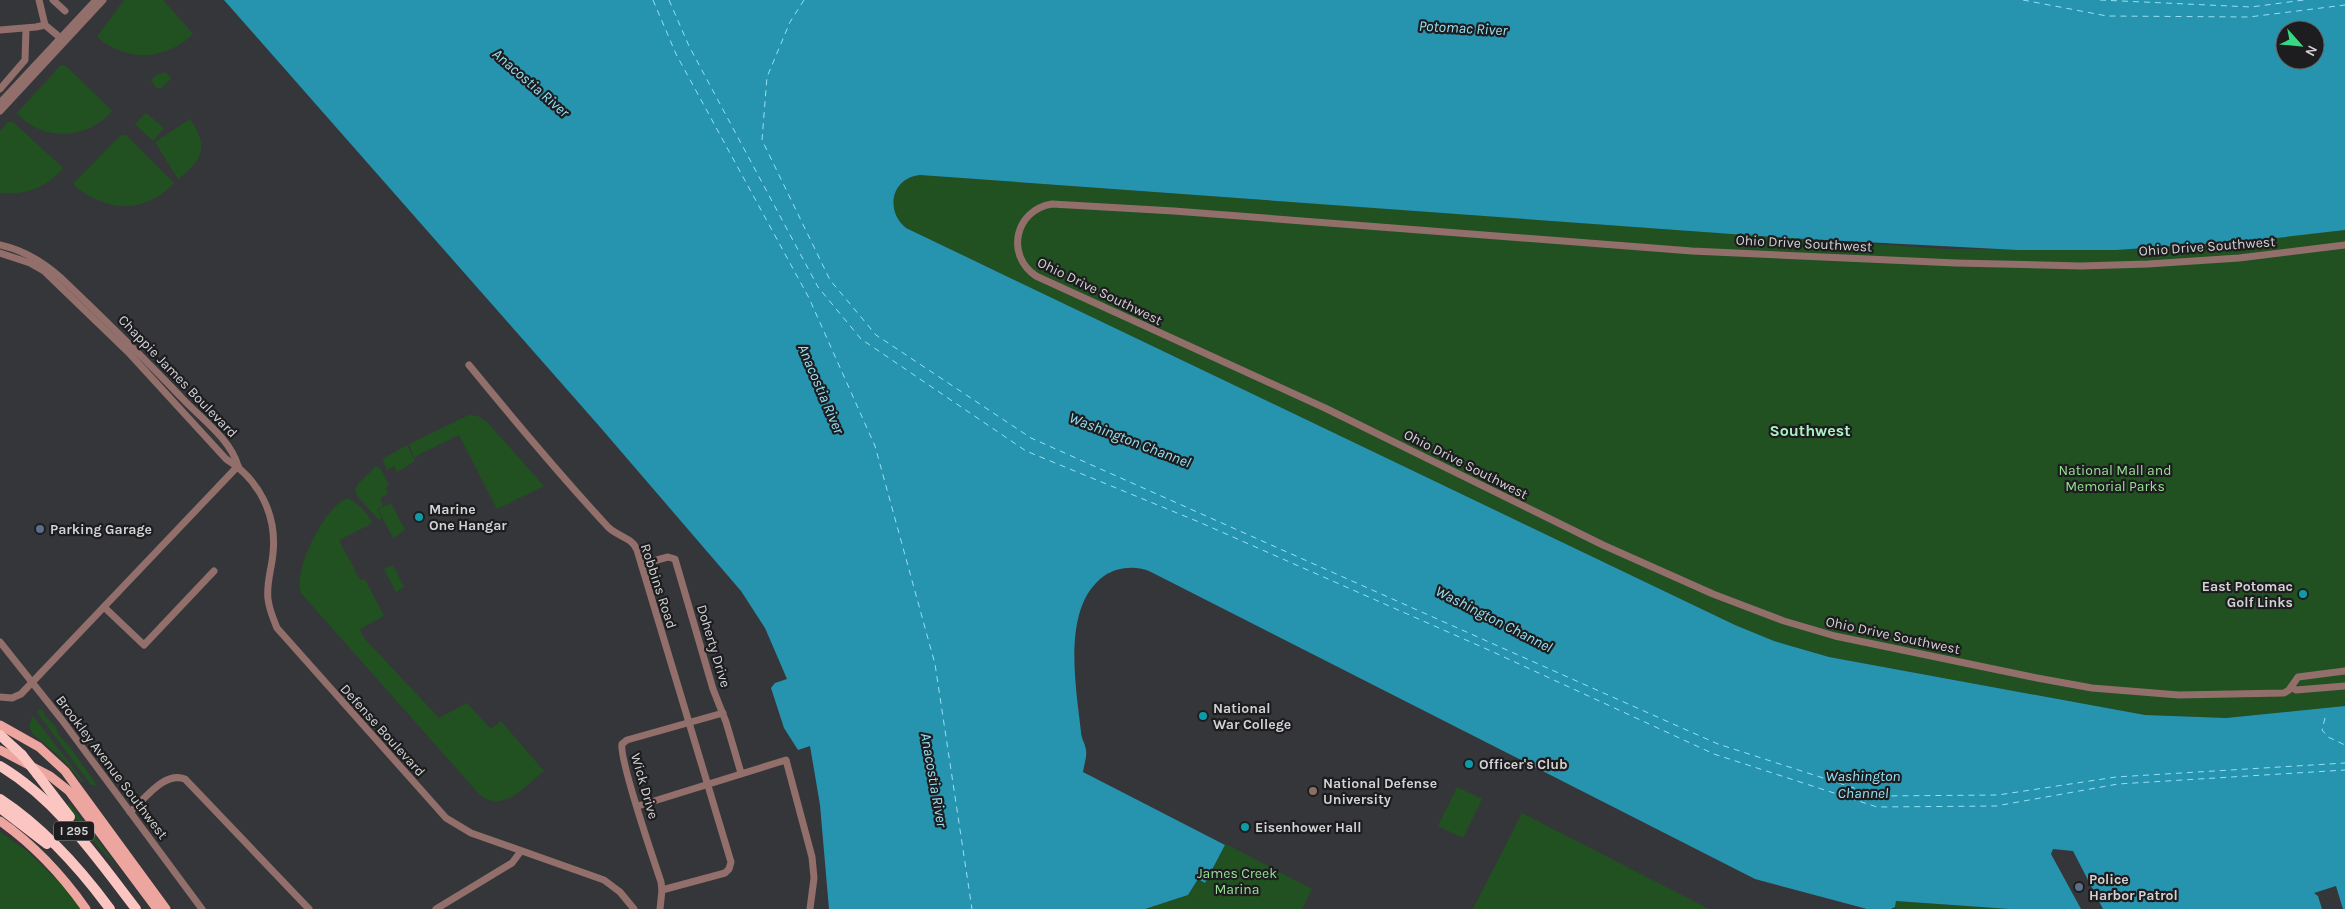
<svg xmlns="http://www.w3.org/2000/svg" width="2345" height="909" viewBox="0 0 2345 909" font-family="Karla,sans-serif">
<rect width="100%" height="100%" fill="#353639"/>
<g fill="#215121">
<path d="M 124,0 L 163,0 L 193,34 C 165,61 127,62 97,37 Z"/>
<path d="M 61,65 L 66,66 L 112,111 C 88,140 42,142 17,113 Z"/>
<path d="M 166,72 L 171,79 L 161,88 L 156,88 L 151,80 L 156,75 Z"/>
<path d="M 146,113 L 164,128 L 153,141 L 135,124 Z"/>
<path d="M 190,119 C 209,146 203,160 178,179 L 155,142 Z"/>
<path d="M 8,122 L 13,122 L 63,168 C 47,188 25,195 0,193 L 0,131 Z"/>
<path d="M 121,135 L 126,135 L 174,183 C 145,215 104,212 73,184 Z"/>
<path d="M 920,175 L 1943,249 L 2136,249 L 2215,244 L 2345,230 L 2345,706 L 2226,718 L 2145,715 L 1829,657 L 1774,641 L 1735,625 L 906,228 C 885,211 891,178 920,175 Z"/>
<path d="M 469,415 L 478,416 L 487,422 L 544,486 L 497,509 L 459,435 L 418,455 L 415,459 L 409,444 Z"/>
<path d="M 407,445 L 415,461 L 397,472 L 394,466 L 387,470 L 383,461 L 384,458 Z"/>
<path d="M 376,466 L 381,469 L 389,486 L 385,488 L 388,494 L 380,498 L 383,505 L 377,509 L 382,519 L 379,520 L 357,496 L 355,490 L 358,484 Z"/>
<path d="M 348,498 L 360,506 L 372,521 L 369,525 L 339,540 L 360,580 L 365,579 L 384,616 L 360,629 L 364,638 L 439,718 L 467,703 L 491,729 L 501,721 L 544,771 C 526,785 502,815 479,794 L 301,593 C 292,572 325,505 348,498 Z"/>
<path d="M 391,503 L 405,530 L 393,538 L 378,509 Z"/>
<path d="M 393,565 L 404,587 L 396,592 L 384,569 Z"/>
<path d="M 39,709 L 43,711 L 45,716 L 56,727 L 58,734 L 70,747 L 96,784 L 96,785 L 91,785 L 37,712 Z"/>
<path d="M 33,716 L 84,782 L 81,781 L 64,760 L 32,733 L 29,725 Z"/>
<path d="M 1457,787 L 1482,799 L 1463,838 L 1438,826 Z"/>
<path d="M 69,803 L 120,870 L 95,843 L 67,806 Z"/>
<path d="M 1522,813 L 1709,909 L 1473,909 Z"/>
<path d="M 0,832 L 27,851 L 86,909 L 0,909 Z"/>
<path d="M 1226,844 L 1312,889 L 1302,909 L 1145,909 L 1188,895 L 1198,879 L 1205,883 Z"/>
<path d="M 1896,901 L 2009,909 L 1895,909 Z"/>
</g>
<path fill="#2694ae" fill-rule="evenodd" d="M 224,0 L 2345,0 L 2345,230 L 2259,240 L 2116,250 L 2018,250 L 1787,238 L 920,175 C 891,178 885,211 906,228 L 1735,625 L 1774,641 L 1829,657 L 2145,715 L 2226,718 L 2345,706 L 2345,909 L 2343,909 L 2336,886 L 2314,893 L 2318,896 L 2322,909 L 2009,909 L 1896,901 L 1895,907 L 1891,909 L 1867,909 L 1755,879 L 1151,572 C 1136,565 1117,567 1104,576 C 1061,607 1076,686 1081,732 C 1081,738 1085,743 1086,750 C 1087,757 1084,765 1083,772 L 1225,845 L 1205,883 L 1198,879 L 1188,895 L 1145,909 L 829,909 L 820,805 L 810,746 L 798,750 L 784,728 L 771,688 L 775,683 L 787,679 L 765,628 L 741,591 L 600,427 ZM 2285,30 L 2315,30 L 2315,60 L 2285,60 Z"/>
<path fill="#353639" d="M 2053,849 L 2073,851 L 2103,909 L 2081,909 L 2051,854 Z"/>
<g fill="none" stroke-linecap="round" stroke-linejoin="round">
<g stroke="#96e0f5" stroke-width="1" stroke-dasharray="6 5" stroke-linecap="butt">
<path d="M 653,0 L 676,54 L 809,298 L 875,446 L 935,664 L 972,909"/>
<path d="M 669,0 L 689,46 L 818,287 L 861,339 L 1026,451 L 1199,522 L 1491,651 L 1714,754 L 1877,807 L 1996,806 L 2118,784 L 2345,770"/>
<path d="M 804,0 L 790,22 L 767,77 L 762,140 L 830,280 L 876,335 L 1031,438 L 1718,744 L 1879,796 L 1998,795 L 2116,777 L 2345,763"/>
<path d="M 2023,0 L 2107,16 L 2249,17 L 2345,5"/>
<path d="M 2100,0 L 2251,7 L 2304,0"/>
<path d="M 2325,718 L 2322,730 L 2328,737 L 2345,745"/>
</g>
<g stroke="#926f6b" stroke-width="7">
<path d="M 39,0 L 45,25 L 63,40"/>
<path d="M 53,0 L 65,11"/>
<path d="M 0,30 L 36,27 L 45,25"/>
<path d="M 0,89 L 25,60 L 26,29"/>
<path d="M 0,103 L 96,0"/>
<path d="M 0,111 L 103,0"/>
<path d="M 0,245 C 23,250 43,262 60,277 C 101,316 141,355 180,396 C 200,418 230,438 238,466"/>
<path d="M 2345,245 L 2239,258 L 2148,264 L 2081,266 L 1956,263 L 1692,251 L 1174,211 L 1052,204 C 1015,210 1005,255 1036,276 L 1325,408 L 1603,545 L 1713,594 L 1784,621 L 1835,636 L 2037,678 L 2092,688 L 2179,695 L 2284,693 L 2289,690 L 2298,677 L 2345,671"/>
<path d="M 0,253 L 30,263 L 44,271 L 128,352 L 226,459 C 259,479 277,515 273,553 C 272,568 266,583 268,599 C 269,609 273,618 277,628 L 446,818 L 471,833 L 604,880 L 620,892 L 634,909"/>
<path d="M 469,365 C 514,420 560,475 608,527 C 618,537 632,537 637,550 L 731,862 L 729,869 L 725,873 L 662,890"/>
<path d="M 642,564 L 668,557 L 675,559 L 713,689 L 726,722 L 741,773"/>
<path d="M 104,607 L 144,645 L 214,571"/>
<path d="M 0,642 L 62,720 L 202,909"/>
<path d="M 2291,687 L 2296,690 L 2345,686"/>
<path d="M 0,697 L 12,698 L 21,694 L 238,466"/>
<path d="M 638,806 L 786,760 L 812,857 L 814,878 L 810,909"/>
<path d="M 130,812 C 145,799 164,771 185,779 L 309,909"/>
<path d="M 436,909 L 512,863 L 521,851"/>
<path d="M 660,909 L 662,890 L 661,882 C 654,861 619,759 622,744 L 627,740 L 723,713"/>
</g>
<g stroke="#eda69f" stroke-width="9">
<path d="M 0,725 L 39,747 L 65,771 L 166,909"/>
<path d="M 0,750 L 50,776 L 69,791 L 157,909"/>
<path d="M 0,821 C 34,845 62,875 86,909"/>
</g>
<g stroke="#fbc6c1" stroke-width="10">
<path d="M 0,735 L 22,755"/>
<path d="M 0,766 C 57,800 96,857 136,909"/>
<path d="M 37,774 L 70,817"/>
<path d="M 0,799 C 44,828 79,867 110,909"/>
<path d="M 0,808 L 47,844"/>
</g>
<path stroke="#fbc6c1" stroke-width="10" d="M 22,755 L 37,774"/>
</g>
<g fill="#0f9aa8" stroke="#1d1d1f" stroke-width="2">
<circle cx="419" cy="517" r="5"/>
<circle cx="2303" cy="594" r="5"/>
<circle cx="1203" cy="716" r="5"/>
<circle cx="1469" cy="764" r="5"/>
<circle cx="1245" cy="827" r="5"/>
</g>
<g fill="#5c6f8a" stroke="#1d1d1f" stroke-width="2">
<circle cx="40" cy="529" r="5"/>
<circle cx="2079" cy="887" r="5"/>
</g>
<circle fill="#8d6e63" stroke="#1d1d1f" stroke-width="2" cx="1313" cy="791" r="5"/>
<g text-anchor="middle" stroke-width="4.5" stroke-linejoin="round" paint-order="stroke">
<rect fill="#1d1d1f" stroke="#9c9c9e" stroke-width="1" x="54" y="821.5" width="40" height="19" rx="4"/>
<g font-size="12" font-weight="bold" fill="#d3d3d5">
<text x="74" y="835">I 295</text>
</g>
<g font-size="14" fill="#d3d3d5" stroke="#1d1d1f">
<text transform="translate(1804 243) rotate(3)" y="5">Ohio Drive Southwest</text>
<text transform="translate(2207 246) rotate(-4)" y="5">Ohio Drive Southwest</text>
<text transform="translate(1100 291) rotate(26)" y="5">Ohio Drive Southwest</text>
<text transform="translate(178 376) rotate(46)" y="5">Chappie James Boulevard</text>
<text transform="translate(1466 464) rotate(27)" y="5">Ohio Drive Southwest</text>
<text transform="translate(659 586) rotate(72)" y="5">Robbins Road</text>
<text transform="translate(1893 635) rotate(12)" y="5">Ohio Drive Southwest</text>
<text transform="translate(714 646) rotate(73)" y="5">Doherty Drive</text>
<text transform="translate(383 730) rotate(48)" y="5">Defense Boulevard</text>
<text transform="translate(112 767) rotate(53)" y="5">Brookley Avenue Southwest</text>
<text transform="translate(645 786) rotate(74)" y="5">Wick Drive</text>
</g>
<g font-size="14" fill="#96e293" stroke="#1d1d1f">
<text x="2115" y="475">National Mall and<tspan x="2115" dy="16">Memorial Parks</tspan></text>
<text x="1237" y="878">James Creek<tspan x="1237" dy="16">Marina</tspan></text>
</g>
<g font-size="14" font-weight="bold" fill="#d3d3d5" stroke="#1d1d1f" text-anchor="start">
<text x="429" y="514">Marine<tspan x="429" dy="16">One Hangar</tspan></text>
<text x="50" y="534">Parking Garage</text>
<text x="2293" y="591" text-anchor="end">East Potomac<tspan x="2293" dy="16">Golf Links</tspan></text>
<text x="1213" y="713">National<tspan x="1213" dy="16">War College</tspan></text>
<text x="1479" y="769">Officer's Club</text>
<text x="1323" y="788">National Defense<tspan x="1323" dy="16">University</tspan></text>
<text x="1255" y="832">Eisenhower Hall</text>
<text x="2089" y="884">Police<tspan x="2089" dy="16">Harbor Patrol</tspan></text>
</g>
<g font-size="15" font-style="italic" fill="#96e0f5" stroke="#1d1d1f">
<text transform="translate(1463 28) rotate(3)" y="5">Potomac River</text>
<text transform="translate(531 83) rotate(41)" y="5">Anacostia River</text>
<text transform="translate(821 389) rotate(67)" y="5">Anacostia River</text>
<text transform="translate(1130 440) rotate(21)" y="5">Washington Channel</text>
<text transform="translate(1494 619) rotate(27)" y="5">Washington Channel</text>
<text x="1863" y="781">Washington<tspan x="1863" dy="17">Channel</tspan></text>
<text transform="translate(934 780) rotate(80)" y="5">Anacostia River</text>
</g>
<g font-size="16" font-weight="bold" fill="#aaf3c1" stroke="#1d1d1f">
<text x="1810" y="436">Southwest</text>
</g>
</g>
<g transform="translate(2300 45) rotate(117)"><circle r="24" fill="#1d1d1f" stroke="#666668"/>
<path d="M0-4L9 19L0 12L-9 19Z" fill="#36d881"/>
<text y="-8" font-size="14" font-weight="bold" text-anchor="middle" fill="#d3d3d5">N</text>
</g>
</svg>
